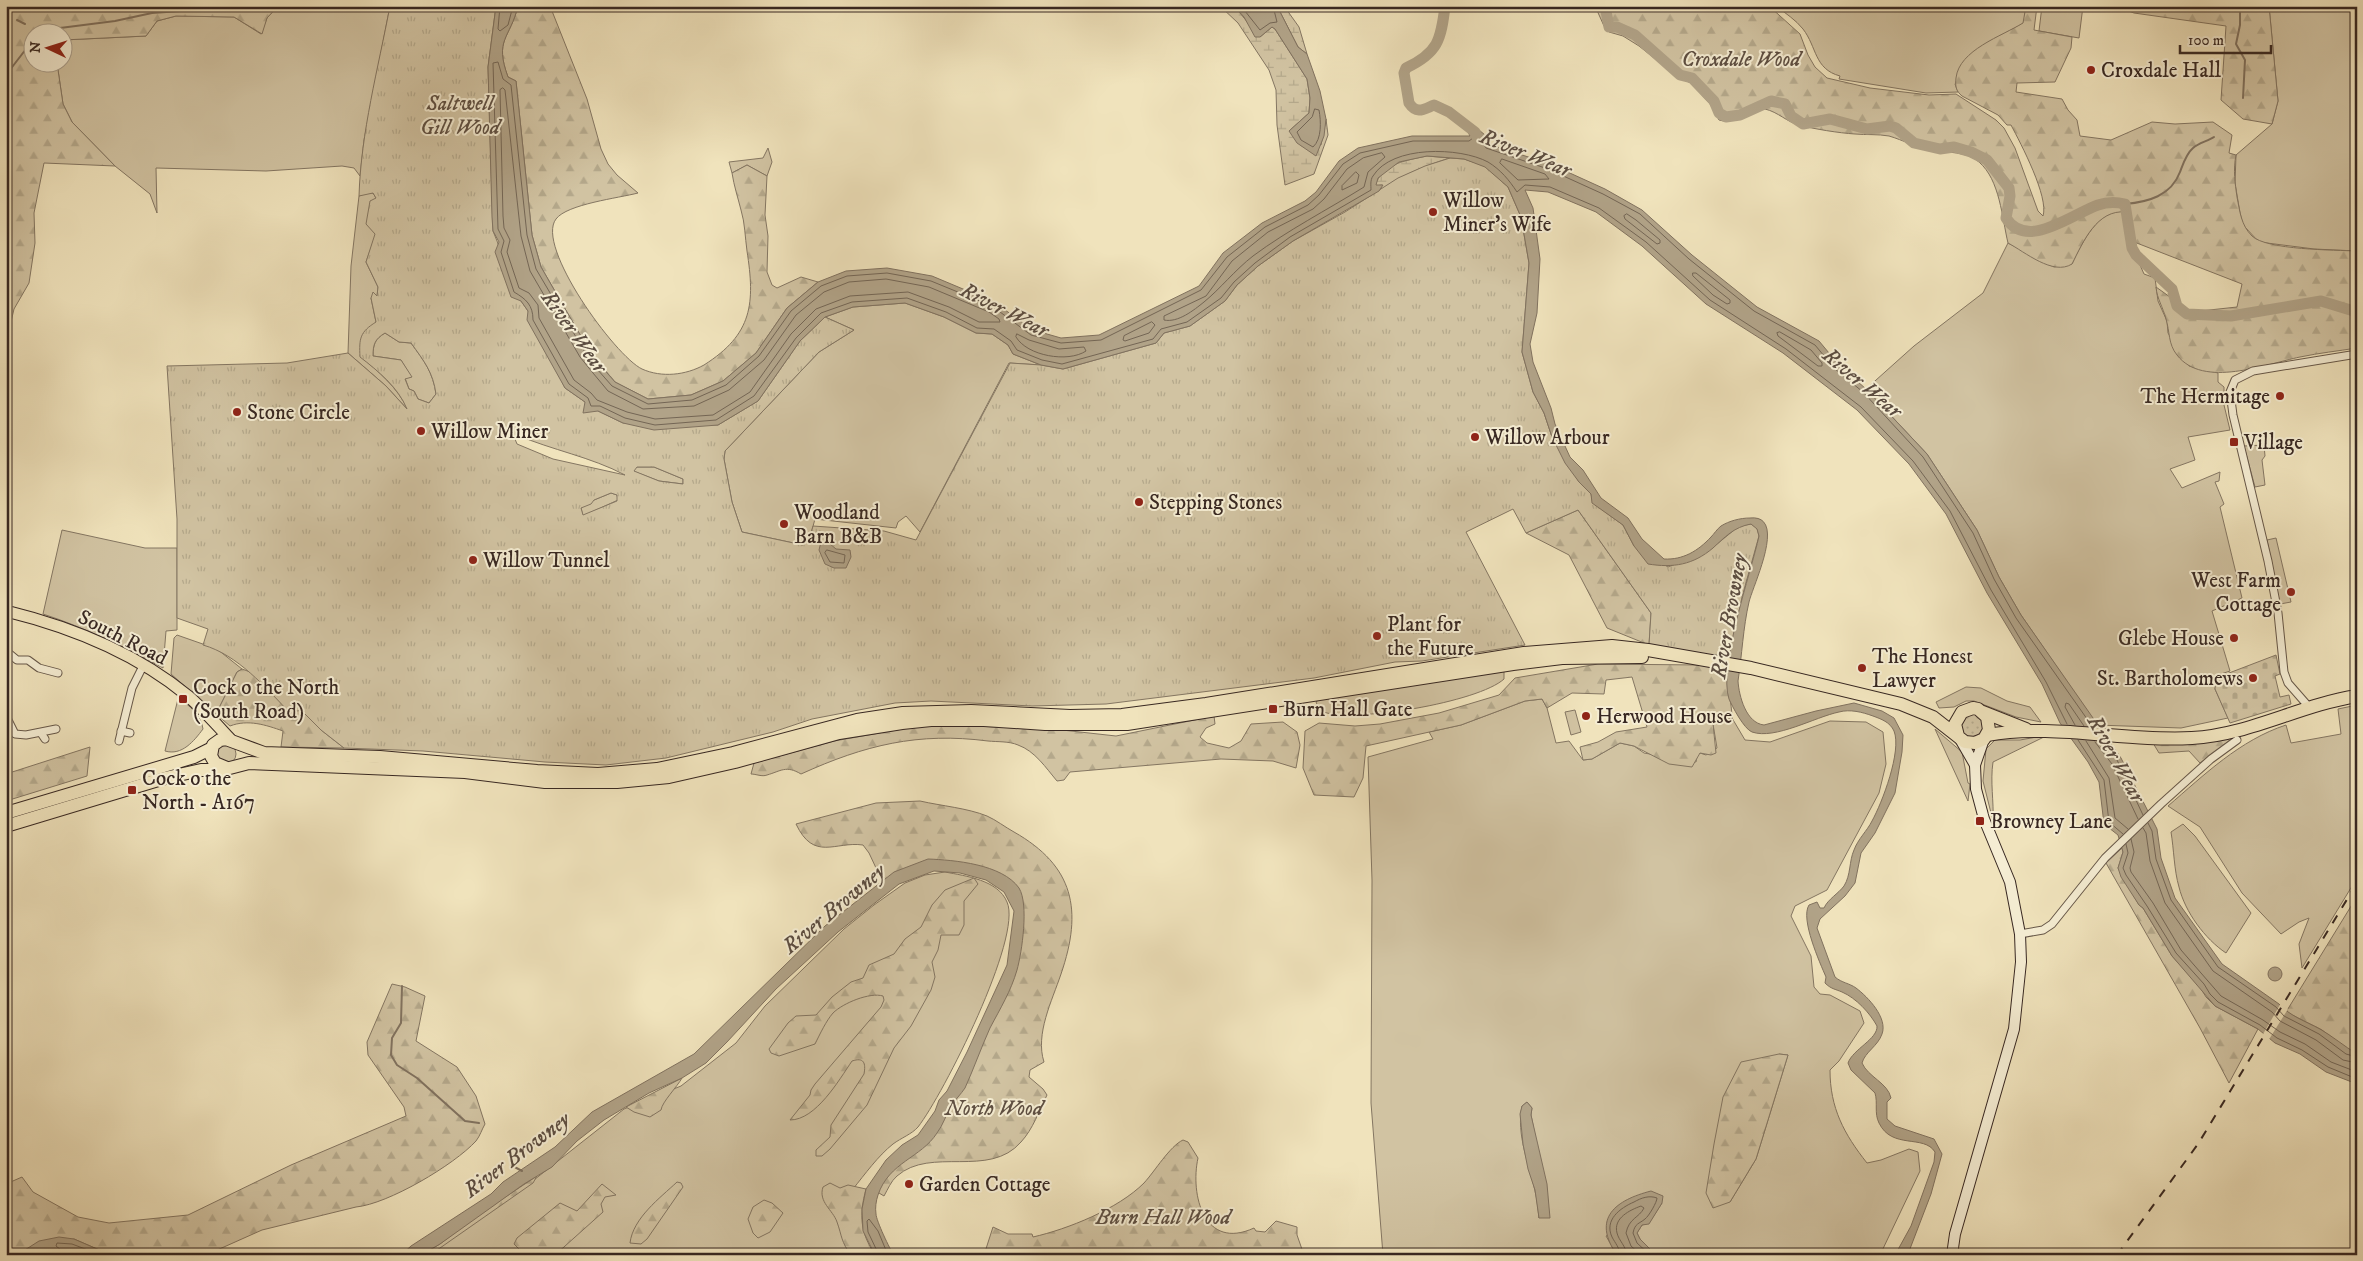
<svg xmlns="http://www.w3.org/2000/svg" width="2363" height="1261" viewBox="0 0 2363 1261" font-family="'IM FELL DW Pica',serif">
<defs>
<pattern id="forest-firs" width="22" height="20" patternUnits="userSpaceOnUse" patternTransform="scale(1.25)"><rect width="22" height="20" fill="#d1c3a2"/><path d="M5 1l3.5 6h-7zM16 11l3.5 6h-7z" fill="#b4a88b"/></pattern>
<pattern id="wetland-marsh" width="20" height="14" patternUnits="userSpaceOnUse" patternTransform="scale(1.25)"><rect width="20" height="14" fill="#d1c3a2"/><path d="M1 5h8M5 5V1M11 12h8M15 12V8" fill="none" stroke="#b4a88b"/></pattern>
<pattern id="cemetery-stones" width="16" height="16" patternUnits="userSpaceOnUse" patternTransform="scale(1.25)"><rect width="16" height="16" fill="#d1c3a2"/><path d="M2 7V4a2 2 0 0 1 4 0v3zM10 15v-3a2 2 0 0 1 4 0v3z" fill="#b4a88b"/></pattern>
<pattern id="park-tufts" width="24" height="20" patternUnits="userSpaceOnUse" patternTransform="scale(1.25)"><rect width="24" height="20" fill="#d1c3a2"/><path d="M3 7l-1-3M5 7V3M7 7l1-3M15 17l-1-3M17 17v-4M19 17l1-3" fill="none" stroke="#b4a88b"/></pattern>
<pattern id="garden-dots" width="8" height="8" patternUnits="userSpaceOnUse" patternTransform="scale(1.25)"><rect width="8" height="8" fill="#d1c3a2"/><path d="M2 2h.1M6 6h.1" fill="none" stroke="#b4a88b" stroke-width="1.8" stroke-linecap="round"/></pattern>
</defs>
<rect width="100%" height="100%" fill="#f0e3bc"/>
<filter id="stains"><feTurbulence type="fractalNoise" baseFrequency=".004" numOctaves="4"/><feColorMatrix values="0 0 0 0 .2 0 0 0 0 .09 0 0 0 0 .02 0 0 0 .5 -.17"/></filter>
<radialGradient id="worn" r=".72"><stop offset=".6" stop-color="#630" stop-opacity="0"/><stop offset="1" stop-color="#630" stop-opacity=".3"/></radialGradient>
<g fill="#d1c3a2" stroke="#847662" fill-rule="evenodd">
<path d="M 278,6 L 390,6 L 364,140 L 360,176 L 354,168 L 342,166 L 266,171 L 156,168 L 157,213 L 150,194 L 115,166 L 72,122 L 63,104 L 57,63 L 62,62 L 63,40 L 146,36 L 157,21 L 176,16 L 234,17 L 261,34 L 267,18 Z"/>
<path d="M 1776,6 L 2026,6 L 2024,23 L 1987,43 L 1955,84 L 1958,92 L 1926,93 L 1839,79 L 1840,76 C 1814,69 1817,47 1803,29 C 1796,20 1785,13 1776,6 Z"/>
<path d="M 2042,6 L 2083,6 L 2079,38 L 2039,31 Z"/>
<path d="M 2269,6 L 2357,6 L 2357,251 L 2314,249 L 2259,242 L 2243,225 L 2240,213 L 2235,183 L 2236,155 L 2272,124 L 2278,101 Z"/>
<path d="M 768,148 L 772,162 L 767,176 L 747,165 L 732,173 L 729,162 L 763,158 Z"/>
<path d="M 367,193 L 373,193 L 376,198 L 376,234 L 366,262 L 378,287 L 377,297 L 371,298 L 376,322 L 360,356 C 379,372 398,388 408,410 L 386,386 L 348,353 L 351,266 L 359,196 Z"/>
<path d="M 2116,211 L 2127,212 L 2129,240 L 2144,274 L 2155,278 L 2158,301 L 2167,321 L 2168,333 L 2189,366 L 2218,373 L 2218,382 L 2224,387 L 2224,405 L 2230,430 L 2188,437 L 2195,460 L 2170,469 L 2182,488 L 2220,472 L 2219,481 L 2215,482 L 2224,504 L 2220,507 L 2242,598 L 2212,611 L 2230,671 L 2218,675 L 2215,689 L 2228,718 L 2181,728 L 2097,725 L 2021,615 L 1999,577 L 1977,530 L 1927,454 L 1866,389 L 1914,346 L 1983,293 L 2008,243 L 2054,267 L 2072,264 C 2081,245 2094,217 2116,211 Z"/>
<path d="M 905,303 L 944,317 L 976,333 L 992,334 L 1008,345 L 1013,354 L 1041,365 L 1009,363 L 920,532 L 906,516 L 898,522 L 896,528 L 815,519 L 810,537 L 803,545 L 742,532 L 732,502 L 724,459 L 725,451 L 819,352 L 854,330 L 825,317 L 853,307 Z"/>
<path d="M 385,333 L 399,342 L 411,343 C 424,361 433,372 436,394 L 429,403 L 418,399 L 414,391 L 409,389 L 405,378 L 411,377 L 401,360 L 373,356 C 373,344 375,339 385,333 Z"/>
<path d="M 2264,445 L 2265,456 L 2262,460 L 2265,485 L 2255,487 L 2244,446 Z"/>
<path d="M 636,467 L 654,467 L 683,479 L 683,484 L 659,481 L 633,471 Z"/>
<path d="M 611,493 L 617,495 L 618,500 L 583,516 L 581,508 L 594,500 Z"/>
<path d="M 62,530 L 145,548 L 177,548 L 177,630 L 166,631 L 163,668 C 124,647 86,628 43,614 Z"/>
<path d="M 2276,538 L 2291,602 L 2280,604 L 2267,540 Z"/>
<path d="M 177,635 L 217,649 L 242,669 L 237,672 L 216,714 L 171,674 L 174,638 Z"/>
<path d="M 1501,670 L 1504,672 L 1504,679 C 1479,702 1352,724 1320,711 L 1316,702 L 1321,698 Z"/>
<path d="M 1966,687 L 1981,688 L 2007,701 L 2030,707 L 2041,722 L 2016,717 L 1974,701 L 1966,701 L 1954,707 L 1939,708 L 1936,702 Z"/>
<path d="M 178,699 C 189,703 202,718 203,729 C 194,741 182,756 165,751 Z"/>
<path d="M 1542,699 L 1547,708 L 1556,743 L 1569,741 L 1583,760 L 1592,759 L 1620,743 L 1634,746 L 1644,753 L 1696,762 L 1697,756 L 1700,753 L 1706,755 L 1717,748 L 1713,724 L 1717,720 L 1732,718 L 1745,740 L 1770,742 L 1830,721 L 1866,722 L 1883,732 L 1886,764 L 1879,793 L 1827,890 L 1795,906 L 1791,916 L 1811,956 L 1814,987 L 1820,994 L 1830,995 L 1860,1011 L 1864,1023 L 1839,1061 L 1830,1070 C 1830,1108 1844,1134 1867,1163 L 1881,1160 L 1909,1149 L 1918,1152 L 1920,1171 L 1880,1255 L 1656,1255 L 1640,1239 L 1637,1233 L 1642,1225 L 1649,1223 L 1662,1203 L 1606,1236 L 1617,1255 L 1383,1255 L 1371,1103 L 1372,880 L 1368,757 L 1433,739 L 1429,732 L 1461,725 L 1525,701 ZM 1779,1054 L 1788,1055 L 1756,1159 L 1730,1202 ZM 1527,1102 L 1532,1108 L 1531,1115 L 1540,1161 L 1539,1218 C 1538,1209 1537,1199 1535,1191 C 1529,1163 1516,1135 1522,1106 Z"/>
<path d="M 2357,705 L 2357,878 L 2302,968 L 2299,944 L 2309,918 L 2299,922 L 2281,934 L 2242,893 L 2200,827 L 2168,806 C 2204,775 2240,740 2286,725 L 2291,743 L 2341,734 L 2338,709 Z"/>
<path d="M 1575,710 L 1581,732 L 1571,735 L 1565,712 Z"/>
<path d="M 1935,729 L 1962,752 L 1968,783 L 1970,784 L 1968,801 Z"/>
<path d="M 2048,735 L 1993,762 C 1990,782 1994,801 1993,821 L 1983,781 L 1986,749 L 1995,740 L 2020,740 Z"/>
<circle cx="226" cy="754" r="10"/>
<path d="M 2183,824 L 2195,836 L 2251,913 L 2226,953 C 2205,939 2185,912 2179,887 C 2174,870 2174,850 2171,832 Z"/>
<path d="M 945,872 C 966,876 998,880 1007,902 C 1023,937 943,1095 918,1127 C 912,1134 901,1138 893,1144 C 878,1156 865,1174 853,1189 L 857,1255 L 428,1255 L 525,1187 L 624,1109 L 681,1086 L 736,1043 L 765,1006 L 844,929 L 874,905 L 905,883 L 925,875 Z"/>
</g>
<g fill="url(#forest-firs)" stroke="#847662">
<path d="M 6,6 L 278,6 L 267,18 L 262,34 L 234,17 L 176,16 L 157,21 L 146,36 L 63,40 L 62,32 L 32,32 L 32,62 L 57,63 L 63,104 L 72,122 L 115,166 L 44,163 L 34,213 L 35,243 L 29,283 L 14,309 L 6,343 Z"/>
<path d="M 518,6 L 550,6 L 587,99 L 601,149 L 608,164 L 617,175 L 638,193 C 619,198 567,204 556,219 C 535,246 615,356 642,369 C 662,378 686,375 704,365 C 753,334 755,303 747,251 C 745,237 745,223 741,210 C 738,198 734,186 732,173 L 747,165 L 767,176 L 765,215 L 768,236 L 767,272 L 772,285 L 777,288 L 801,277 L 818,282 L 787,308 L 756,353 L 723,381 L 691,395 L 648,399 L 615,382 L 590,352 L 541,267 L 532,235 L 516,81 L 508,77 C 494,39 510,39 518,6 Z"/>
<path d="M 1595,6 L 1769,6 L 1800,34 L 1808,55 L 1815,67 L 1827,78 L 1870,88 L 1929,95 L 1956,94 L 1996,120 L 2004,128 L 2015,148 L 2038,211 L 2043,216 C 2049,197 2021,144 2011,125 L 2007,125 L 1998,115 L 1962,96 C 1956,91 1955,86 1956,78 C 1959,50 2002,36 2023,23 L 2026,6 L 2037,6 L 2034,30 L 2072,37 L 2071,48 L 2055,82 L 2017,83 L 2016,92 L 2062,99 L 2068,110 L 2077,120 L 2080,136 L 2111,140 L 2152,122 L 2175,124 L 2213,122 L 2232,135 L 2229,153 L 2236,155 C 2233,170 2235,183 2237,197 C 2240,212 2241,225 2252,236 C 2266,250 2335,250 2357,251 L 2357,348 C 2338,351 2319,353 2300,357 C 2266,364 2203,389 2177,355 C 2168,344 2170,332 2166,319 C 2163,307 2157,299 2156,287 L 2191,312 L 2237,307 L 2242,284 L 2129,240 L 2126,212 C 2097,209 2083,242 2072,264 C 2053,276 2025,252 2008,243 C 2002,218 2000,180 1979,162 C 1967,151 1947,153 1932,150 C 1917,148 1903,140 1889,136 C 1878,134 1866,135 1855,134 C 1839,133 1814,129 1799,125 C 1787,122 1778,112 1765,109 C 1748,106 1739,126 1719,120 L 1710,104 L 1691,83 L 1679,78 L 1639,46 L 1623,36 L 1609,32 L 1604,26 Z"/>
<path d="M 2115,6 L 2269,6 L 2278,101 L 2272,124 L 2243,119 L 2221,100 L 2226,26 L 2134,13 Z"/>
<path d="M 1578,510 L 1651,613 L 1649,645 L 1607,628 L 1569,555 L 1526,533 Z"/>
<path d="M 1598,664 L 1700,665 L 1728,671 C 1726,687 1732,702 1732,718 L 1717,720 L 1713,724 L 1716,753 L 1711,755 L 1700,753 L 1692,767 L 1669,764 L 1634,746 L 1620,743 L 1592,759 L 1583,760 L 1580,747 L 1598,742 L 1616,732 L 1647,727 L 1632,677 L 1606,680 L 1604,694 L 1572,693 L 1547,708 L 1542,699 L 1525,701 L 1461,725 L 1366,746 L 1363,778 L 1354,797 L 1314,795 L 1303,768 L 1305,731 L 1319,723 L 1355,726 L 1380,724 L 1439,713 L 1499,695 L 1515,678 Z"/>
<path d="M 242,669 L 253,673 L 281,703 L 301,710 L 321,730 L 344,748 L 281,747 L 283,731 C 266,725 248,719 230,726 L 216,714 L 237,672 Z"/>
<path d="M 1214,716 L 1215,724 L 1206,728 L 1200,737 L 1207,743 L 1229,748 L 1241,741 L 1251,724 L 1283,722 L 1297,732 L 1300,745 L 1296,768 L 1273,761 L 1221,759 L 1070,772 L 1064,780 L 1057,781 C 1046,768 1035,751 1018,745 C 1009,741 997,742 988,741 C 918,732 865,745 801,774 C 786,765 781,771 767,775 C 762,777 756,774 751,774 L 754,763 L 834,741 L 931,724 L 1062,730 L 1116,736 Z"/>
<path d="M 2234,737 L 2200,763 L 2189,751 L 2159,753 L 2153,743 C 2181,745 2206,743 2234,737 Z"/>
<path d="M 90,747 L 87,776 L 6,801 L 6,774 Z"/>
<path d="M 920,801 C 942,806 967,808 987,816 C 996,820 1005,827 1014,832 C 1074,866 1083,910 1061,974 C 1052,1001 1035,1034 1044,1062 L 1030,1070 L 1029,1077 L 1043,1089 L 1047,1095 C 1039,1111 1033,1129 1021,1142 C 989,1179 931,1146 897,1176 C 891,1181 888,1189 884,1196 L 874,1190 L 881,1174 L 920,1144 L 1009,979 L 1019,914 L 1001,882 L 938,865 L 884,885 L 869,853 L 863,845 C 835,841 814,862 796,824 L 876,803 Z"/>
<path d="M 2122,848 L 2123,852 L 2118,868 L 2139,905 L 2143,908 L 2172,956 L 2200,987 L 2206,997 L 2215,1006 L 2258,1029 L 2229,1083 L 2200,1028 L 2106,863 Z"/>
<path d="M 974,878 L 978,884 L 964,901 L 964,925 L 959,935 L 941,935 L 938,950 L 932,962 L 935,977 L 931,990 L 911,1026 L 894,1048 L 867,1105 L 830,1149 L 822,1156 L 816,1156 L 816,1150 L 830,1137 L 831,1125 L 864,1074 C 866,1063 864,1057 852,1061 C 839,1080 816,1120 790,1120 L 810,1095 L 811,1090 L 815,1084 L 881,1007 L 884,1000 L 883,996 C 870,992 843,1003 833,1013 C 826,1021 820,1034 815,1044 L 779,1056 L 771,1053 L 769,1049 L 788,1023 L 796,1016 L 816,1015 L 832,997 L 851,982 L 863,978 L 869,965 L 894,954 L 905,939 L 921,927 L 932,905 L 945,890 Z"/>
<path d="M 2357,901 L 2357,1054 L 2346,1049 L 2322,1030 L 2286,1012 L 2353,903 Z"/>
<path d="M 392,984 L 405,987 L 425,996 L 416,1041 L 457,1067 L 476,1096 L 485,1124 C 482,1129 480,1136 476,1141 C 454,1165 388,1204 356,1207 L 262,1230 L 206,1255 L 111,1255 L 74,1239 L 17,1255 L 6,1255 L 6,1184 L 22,1177 L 33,1192 L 78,1217 L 109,1223 L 188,1215 L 291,1165 L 406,1116 L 404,1107 L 368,1055 L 367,1042 Z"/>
<path d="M 1779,1054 L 1788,1055 L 1756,1159 L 1730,1202 L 1713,1208 L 1706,1193 L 1714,1144 L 1723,1097 L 1741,1062 Z"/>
<path d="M 682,1078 C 677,1087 662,1102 661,1110 L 650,1117 L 634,1112 L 626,1107 Z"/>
<path d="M 1183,1140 L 1188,1142 L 1198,1158 C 1190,1195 1204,1251 1254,1228 L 1256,1231 L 1265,1232 L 1276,1221 L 1297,1227 L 1297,1235 L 1304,1255 L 984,1255 L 993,1227 L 1008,1234 L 1032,1234 L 1033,1237 C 1068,1229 1118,1209 1144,1183 C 1155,1171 1170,1146 1183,1140 Z"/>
<path d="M 537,1176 L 533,1183 L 430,1255 L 421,1255 L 440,1244 L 472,1219 Z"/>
<path d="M 677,1182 L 681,1183 L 683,1187 L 647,1239 L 641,1244 L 630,1243 C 633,1218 660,1198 677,1182 Z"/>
<path d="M 830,1183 L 840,1188 L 848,1185 L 866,1189 C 859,1215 860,1232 875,1255 L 851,1255 C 841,1242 842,1236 837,1222 C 833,1210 818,1202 823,1187 Z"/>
<path d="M 602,1184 L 616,1195 L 605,1197 L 601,1204 L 603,1212 L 555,1255 L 518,1255 L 520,1250 L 514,1244 L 517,1238 L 560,1203 L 577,1211 Z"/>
<path d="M 764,1200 L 772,1203 L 783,1213 L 770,1232 L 758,1238 L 753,1233 L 748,1219 L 753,1207 Z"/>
</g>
<g fill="url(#wetland-marsh)" stroke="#847662">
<path d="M 1220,6 L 1234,6 L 1260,37 L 1272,27 L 1275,29 L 1307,79 L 1310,98 L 1309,113 L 1289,131 L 1321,145 L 1326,119 L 1328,135 L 1314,174 L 1285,185 L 1277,125 L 1276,90 L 1269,70 L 1238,23 Z"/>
<path d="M 1277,6 L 1284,6 L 1299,27 L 1307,54 L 1298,47 Z"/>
<path d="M 1427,156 L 1450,158 C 1424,166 1402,175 1379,191 L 1382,185 L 1375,186 C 1382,163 1408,160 1427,156 Z"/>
</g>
<path fill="url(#cemetery-stones)" stroke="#847662" d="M 2276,655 L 2280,674 L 2275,676 L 2280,697 L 2289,695 L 2291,704 L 2230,723 L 2215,689 L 2216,678 Z"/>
<path fill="url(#park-tufts)" stroke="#847662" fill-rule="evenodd" d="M 390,6 L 496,6 L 488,67 L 493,231 L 521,301 L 528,311 L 565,388 L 598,411 L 623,423 L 718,425 L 758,401 L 800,341 L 825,317 L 854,330 L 819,352 L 725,451 L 724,459 L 732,502 L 742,532 L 803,545 L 810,537 L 813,526 L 884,531 L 916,540 L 1010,363 L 1041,365 L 1063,369 L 1156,343 L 1164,333 L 1190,326 L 1225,301 L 1237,285 L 1258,266 L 1293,241 L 1345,212 L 1398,178 L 1425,166 L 1450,158 L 1464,159 L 1485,166 L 1508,187 L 1521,217 L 1529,263 L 1522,352 L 1533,392 L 1544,413 L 1552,437 L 1579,482 L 1591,494 L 1593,503 L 1623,525 L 1634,546 L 1668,567 L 1711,549 L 1739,526 L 1751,524 L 1757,528 L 1759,536 L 1742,597 L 1730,659 L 1649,645 L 1651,613 L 1578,510 L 1526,533 L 1513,509 L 1466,532 L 1525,645 L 1422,661 L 1395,662 L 1314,678 L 1106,704 L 1032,706 L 931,701 L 895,703 L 812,719 L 773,732 L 666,758 L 606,765 L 545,762 L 423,751 L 344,748 L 321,730 L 301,710 L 290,713 C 265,687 238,655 203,645 L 208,629 L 177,618 L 177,519 L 167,366 L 287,363 L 348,353 L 386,386 L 407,409 C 398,387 378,371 360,357 C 359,338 360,332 376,322 L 371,298 L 373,292 L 377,296 L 378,287 L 366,262 L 375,234 L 366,224 L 370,201 L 376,198 L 373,193 L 359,196 C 361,132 378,69 390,6 ZM 385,333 L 399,342 L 411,343 C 424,361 433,372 436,394 L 429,403 L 418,399 L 414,391 L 409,389 L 405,379 L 412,377 L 401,360 L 373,356 C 373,344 375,339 385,333 ZM 517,435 C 552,450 591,457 625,475 L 553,459 L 517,444 L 515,439 ZM 637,467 L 654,467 L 683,479 L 683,484 L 659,481 L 634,471 ZM 611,493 L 617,495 L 617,501 L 583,515 L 581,508 L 591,504 L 594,500 Z"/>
<path fill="url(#garden-dots)" stroke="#847662" d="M 1974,712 L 1984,721 L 1982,734 L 1973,739 L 1961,733 L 1961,717 Z"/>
<g fill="#b1a388" stroke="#81725f">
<path d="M 496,6 L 518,6 C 510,39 494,39 508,77 L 516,81 L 532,235 L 541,267 L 590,352 L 601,366 L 615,382 L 648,399 L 691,395 L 723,381 L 756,353 L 787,308 L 818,282 L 846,271 L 887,268 L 932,276 L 994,302 L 1033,330 L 1061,338 L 1099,335 L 1199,286 L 1223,253 L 1262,223 L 1305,201 L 1316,192 L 1339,161 L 1358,148 L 1412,136 L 1470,136 L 1466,128 L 1473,125 L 1485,135 L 1488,144 L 1550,164 L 1605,189 L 1642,210 L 1692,255 L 1757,307 L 1819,341 L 1839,365 L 1866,389 L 1927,454 L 1977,530 L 1999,577 L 2021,615 L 2121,758 L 2157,829 L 2161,858 L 2175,898 L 2222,964 L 2279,1004 C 2290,1016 2305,1021 2320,1029 C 2332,1036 2344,1046 2357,1054 L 2357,1084 L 2326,1072 L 2300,1054 L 2275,1043 L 2258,1029 L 2215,1006 L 2172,956 L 2143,908 L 2139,905 L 2121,877 L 2118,868 L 2123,852 L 2118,835 L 2104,824 L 2099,782 L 2088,762 L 2060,723 L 2042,684 L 1987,593 L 1946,514 L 1909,464 L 1857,410 L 1783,353 L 1706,304 L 1642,246 L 1596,212 L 1548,192 L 1525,190 L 1533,208 L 1540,259 L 1537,313 L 1530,344 L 1533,362 L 1551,408 L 1555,424 L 1570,457 L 1583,470 L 1601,498 L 1628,518 L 1642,539 L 1664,559 C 1683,560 1698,551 1711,537 C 1714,534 1717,529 1721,526 C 1729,521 1740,518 1750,518 C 1788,514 1753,585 1749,602 C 1743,628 1742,655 1738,681 C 1739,696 1746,723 1764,725 L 1816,711 L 1854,703 L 1882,711 L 1894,718 L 1903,735 L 1902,752 L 1895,793 L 1875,833 L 1861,853 L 1855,883 L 1845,896 L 1820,919 L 1817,928 L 1835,977 C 1842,983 1849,983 1856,988 C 1868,997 1888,1018 1882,1034 C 1878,1046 1865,1052 1862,1063 C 1868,1077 1888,1083 1891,1098 L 1887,1102 L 1887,1119 L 1895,1126 L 1934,1139 L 1942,1154 L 1931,1194 L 1908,1254 L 1895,1255 L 1911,1226 L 1934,1162 L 1935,1152 C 1924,1134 1892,1150 1879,1123 C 1874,1113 1878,1103 1875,1093 L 1851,1070 L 1848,1063 C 1853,1049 1878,1039 1877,1026 C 1870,1013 1856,998 1842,992 C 1835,989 1831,989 1825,983 L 1826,977 C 1820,963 1800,919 1809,905 L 1817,902 L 1820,908 L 1824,908 C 1828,899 1838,894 1844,886 C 1851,875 1849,861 1854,850 C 1858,839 1867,831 1872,821 C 1882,803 1902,751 1894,731 C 1890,722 1881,719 1873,716 C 1862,712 1850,709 1839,712 C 1815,717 1775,740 1752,732 C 1744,729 1732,706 1729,699 C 1718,666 1751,573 1759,536 L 1757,529 L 1751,524 C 1734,527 1725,537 1713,548 C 1693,565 1673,568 1648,564 L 1634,546 L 1623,525 L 1592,503 L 1591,494 L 1579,482 L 1565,463 L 1552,437 L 1544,413 L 1533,392 L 1522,352 L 1529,263 L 1521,217 L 1508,187 L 1485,167 L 1464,159 L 1427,156 L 1399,162 L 1378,178 L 1376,185 L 1383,185 L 1379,191 L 1293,241 L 1258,266 L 1237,285 L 1225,301 L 1190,326 L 1164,333 L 1156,343 L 1063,369 L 1041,365 L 1013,354 L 1008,345 L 992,334 L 976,333 L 944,317 L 905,303 L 853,307 L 825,317 L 800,341 L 758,401 L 718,425 L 654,430 L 623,423 L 598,411 L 583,413 L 585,402 L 565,388 L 527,320 L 528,311 L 521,301 L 511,297 L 495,252 L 499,242 L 493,231 L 492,217 L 488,67 Z"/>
<path d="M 1234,6 L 1277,6 L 1298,47 L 1307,54 L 1320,91 L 1326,119 L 1324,136 L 1316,156 L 1297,143 L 1289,131 L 1309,113 L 1310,98 L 1307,79 L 1275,29 L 1272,27 L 1260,37 L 1255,37 L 1244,17 Z"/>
<path d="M 821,542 L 829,543 L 836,549 L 850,550 L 851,557 L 846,568 L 834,568 L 825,564 L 819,550 Z"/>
<path d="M 928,859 C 954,860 1002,864 1019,888 C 1029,904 1022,952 1017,970 C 1011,991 1000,1009 990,1028 C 981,1048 974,1068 965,1088 C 961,1094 955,1100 951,1106 C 946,1115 943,1125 937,1133 C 921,1158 889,1162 878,1195 C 876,1201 875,1208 876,1214 C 876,1220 890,1250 894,1255 L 875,1255 L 863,1231 L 862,1209 L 866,1189 L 886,1160 L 902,1145 L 918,1135 L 935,1111 L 939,1100 L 947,1091 L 967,1052 L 1007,965 L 1014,911 L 1004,892 L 986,880 L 960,873 L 934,871 L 899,884 L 838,932 L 776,989 L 727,1042 L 706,1063 L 682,1078 L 649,1093 L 604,1120 L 577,1141 L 552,1167 L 524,1184 L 440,1244 L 421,1255 L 401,1255 L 411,1246 L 491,1194 L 503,1182 L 555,1147 L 592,1112 L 694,1054 L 825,926 L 894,872 Z"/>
<circle cx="2275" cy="974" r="7"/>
<path d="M 1527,1102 L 1532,1108 L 1531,1115 L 1547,1184 L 1550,1218 L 1539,1218 L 1535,1190 L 1528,1169 L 1523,1144 L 1520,1114 L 1522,1106 Z"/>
<path d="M 1651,1191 L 1663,1196 L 1662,1203 L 1649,1224 L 1642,1225 L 1637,1233 L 1640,1239 L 1656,1255 L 1617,1255 C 1591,1218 1616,1200 1651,1191 Z"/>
<path d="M 59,1237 L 74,1239 L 111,1255 L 71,1255 L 54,1252 L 45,1255 L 17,1255 L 39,1241 Z"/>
</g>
<path fill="#f0e3bc" d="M 2281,1003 L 2288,1009 L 2268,1041 L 2262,1036 Z"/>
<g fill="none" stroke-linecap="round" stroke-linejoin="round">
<g stroke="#746655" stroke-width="1">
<path d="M 500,6 L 498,29 L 500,31 L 508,25 L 513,6"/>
<path d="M 1241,6 L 1260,30 L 1270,23 L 1277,22 L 1273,6"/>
<path d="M 503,88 L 505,90 L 521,236 L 530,271 L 580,357 L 593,373 L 608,391 L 643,409 L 694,406 L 729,390 L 764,360 L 796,315 L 824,292 L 849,282 L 886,279 L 929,287 L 989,312 L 999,319 L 1000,322 L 979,322 L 949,307 L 908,292 L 850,296 L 816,309 L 791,334 L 750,392 L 713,415 L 655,419 L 627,412 L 597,400 L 591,393 L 574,380 L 539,318 L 538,305 L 529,293 L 519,288 L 507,252 L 510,240 L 504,228 L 503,216 L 500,90 Z"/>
<path d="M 1315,109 L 1319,110 C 1321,121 1322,139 1313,147 L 1301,140 L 1297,132 L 1312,117 Z"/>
<path d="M 1382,153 L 1385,157 L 1368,172 L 1364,187 C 1327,210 1288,230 1253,256 C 1235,270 1220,289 1204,302 C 1194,310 1178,323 1164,320 L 1164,316 L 1206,296 L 1232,261 L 1268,232 L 1313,209 L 1324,199 L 1347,169 L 1363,158 Z"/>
<path d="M 1502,159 L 1545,174 L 1549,179 L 1518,180 L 1500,163 Z"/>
<path d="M 1356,172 L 1359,175 L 1357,183 L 1342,190 L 1342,186 Z"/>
<path d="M 1627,214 L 1636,220 L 1660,240 L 1660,243 L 1657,244 L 1625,219 L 1624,216 Z"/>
<path d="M 1693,273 L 1696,273 L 1730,300 L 1730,303 L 1727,304 L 1713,295 L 1693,276 Z"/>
<path d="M 1152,322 L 1155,325 L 1149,333 L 1125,341 L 1123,340 L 1124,336 Z"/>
<path d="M 1780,332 L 1811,350 L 1822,363 L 1822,366 L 1818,366 L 1778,336 L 1777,333 Z"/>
<path d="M 1017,334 L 1029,340 L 1059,349 L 1084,347 L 1086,351 C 1068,363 1027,356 1016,337 Z"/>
<path d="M 827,550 L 845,555 L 844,563 L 830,562 L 825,553 Z"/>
<path d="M 2067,724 L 2046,682 L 1991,590 L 1950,511 L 1913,461 L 1861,407 L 1786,349 L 1710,300 L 1646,242 L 1599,208 L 1550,187 L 1525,185 L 1517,192 C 1509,180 1501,170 1488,162 C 1460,147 1392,145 1373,176 C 1370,180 1371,186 1371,190 L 1290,237 L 1255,263 L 1234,282 L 1221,298 L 1187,322 L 1161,329 L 1153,339 L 1062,364 L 1042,360 L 1017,350 L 1011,341 L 994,329 L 977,328 L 946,312 L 907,298 L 852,302 L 821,313 L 796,338 L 754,396 L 716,420 L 655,425 L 625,418 L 600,406 L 591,406 L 588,398 L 569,384 L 533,320 C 533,305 526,299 514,292 L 501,252 L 504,241 L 498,229 L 493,63 L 498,62 L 503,79 L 511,85 L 527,235 L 536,269 L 586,354 L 597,369 L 612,386 L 648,404 L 692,400 L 726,385 L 759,356 L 791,311 L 821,286 L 847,276 L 887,273 L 931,281 L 992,306 L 1031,335 L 1061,343 L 1101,340 L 1201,290 L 1227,257 L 1265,227 L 1308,205 L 1319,195 L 1343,164 L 1360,153 L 1413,141 L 1469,141 L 1477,135 L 1486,148 L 1548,169 L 1603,194 L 1640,214 L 1689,259 L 1754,311 L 1815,345 L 1835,369 L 1863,392 L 1923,457 L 1973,533 L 1994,579 L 2016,618 L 2092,726"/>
<path d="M 2075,725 L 2065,707 L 2066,703 L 2069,704 L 2084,726"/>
<path d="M 2078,740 L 2104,780 L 2109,822 L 2123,834"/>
<path d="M 2086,741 L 2109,778 L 2115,818 L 2128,829"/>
<path d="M 2095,742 L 2112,764 L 2138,819"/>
<path d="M 2104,742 L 2117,760 L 2143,815"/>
<path d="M 2148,823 L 2152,831 L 2156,859 L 2171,900 L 2218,967 L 2276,1007 L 2284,1016 L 2319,1034 L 2346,1054 L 2357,1057"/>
<path d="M 2143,828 L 2146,833 L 2150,861 L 2165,903 L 2213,971 L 2272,1012 L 2280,1021 L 2316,1040 L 2343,1060 L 2357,1063"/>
<path d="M 2131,839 L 2134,852 L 2130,868 L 2131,872 L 2153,903 L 2181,950 L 2221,996 L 2263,1020 L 2280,1032 L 2305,1044 L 2331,1062 L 2357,1072"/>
<path d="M 2126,844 L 2128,853 L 2123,868 L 2126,875 L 2147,906 L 2176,953 L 2204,984 L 2210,994 L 2218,1002 L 2260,1025 L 2277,1038 L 2302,1050 L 2328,1067 L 2357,1079"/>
<path d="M 62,1255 L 61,1250 L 56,1246 L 57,1243 L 72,1244 L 101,1255"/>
<path d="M 879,1255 L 868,1232 L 867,1221 L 869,1219 L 878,1231 L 888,1255"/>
<path d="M 1620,1255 C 1620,1248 1615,1243 1612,1237 C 1604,1220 1620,1208 1634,1202 C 1641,1198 1649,1195 1657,1198 C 1657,1202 1649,1216 1645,1219 C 1639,1224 1635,1223 1633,1233 L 1637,1243 L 1650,1255"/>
<path d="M 1627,1255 C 1626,1246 1619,1241 1617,1233 C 1613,1218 1630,1210 1641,1206 L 1644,1208 C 1639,1218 1629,1218 1626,1233 L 1631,1246 L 1641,1255"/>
</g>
<g stroke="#81725f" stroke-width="2">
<path d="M 2240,6 L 2240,25 L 2236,44 L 2245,60 L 2243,98"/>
<path d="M 17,20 L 25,24"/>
<path d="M 46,26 L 58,28"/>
<path d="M 49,32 L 60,28 L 115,21 L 152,13 L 195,10 L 203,6"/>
<path d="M 6,75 L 26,49"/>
<path d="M 2125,204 C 2148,202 2171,196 2180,172 C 2183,164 2186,154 2193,148 C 2198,143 2208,141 2214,137"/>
<path d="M 402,986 L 401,1023 L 392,1038 L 391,1055 L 397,1065 L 417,1078 L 465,1121 L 479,1123"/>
<path d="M 511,1165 L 522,1171"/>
</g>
<g stroke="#b1a388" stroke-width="11">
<path d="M 1445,6 C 1441,40 1438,53 1406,68 L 1404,73 L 1409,103 C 1417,115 1424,109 1434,105 L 1449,112 L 1475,132 L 1477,137"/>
<path d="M 1605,6 L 1609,27 L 1617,27 L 1635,35 L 1680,75 L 1692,78 L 1714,101 L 1719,113 L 1726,117 L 1740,115 L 1771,101 L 1785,104 L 1791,116 L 1803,124 L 1830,119 L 1867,129 L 1890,126 L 1896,128 L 1914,143 L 1940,149 L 1954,147 L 1971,152 L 1987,160 L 2009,188 L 2010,196 L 2006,218 C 2027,251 2072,214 2098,205 C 2107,202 2116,202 2125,204 L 2132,248 L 2136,255 L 2172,289 L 2177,306 L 2187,314 L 2231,316 L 2321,301 L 2357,312"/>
</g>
<g stroke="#665748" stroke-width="9">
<g id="street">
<path d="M 6,651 L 17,660 L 28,660 L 39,668 L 58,673"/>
<path d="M 2309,707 L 2288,683 L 2284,672 L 2278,613 L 2268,561 L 2233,415 L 2230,392 L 2235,380 L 2253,371 L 2357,354"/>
<path d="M 6,716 L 15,734 L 26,735 L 56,729"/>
<path d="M 121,731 L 130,733"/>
<path d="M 41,733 L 45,739"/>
<path d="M 119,741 L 132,688 L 143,666"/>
<path d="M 2020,934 L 2043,930 L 2052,924 L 2105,858 L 2161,804 L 2211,759 L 2237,740"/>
</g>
</g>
<g stroke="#382822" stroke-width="12">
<g id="secondary">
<path d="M 1960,739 L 1975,765"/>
<path d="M 1952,1255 L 1955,1234 L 2014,1029 L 2021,962 L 2020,934 L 2010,882 L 1984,819 L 1976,789 L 1975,765 L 1984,739"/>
</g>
</g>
<g stroke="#382822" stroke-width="13">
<path id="primary" d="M 6,611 C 71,627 136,653 188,696 C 203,709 217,725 230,739"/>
</g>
<g stroke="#382822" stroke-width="14">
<g id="highway">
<path d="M 1983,712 L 2026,729"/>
<path d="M 1987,735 C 2055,723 2123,742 2192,738 C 2249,735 2300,705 2357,696"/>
<path d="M 227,768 L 215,763 L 211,756 L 213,745 L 220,740 L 226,739 L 264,753 L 380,757 L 537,771 L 598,774 L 657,769 L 733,753 L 857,720 L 903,713 L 971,711 L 1070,716 L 1122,715 L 1206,704 L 1524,653 L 1612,646 L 1648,650 L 1751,668 L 1901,704 L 1933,717 L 1965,742 L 1975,743 L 1984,739 L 1989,730 L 1987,717 L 1978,709 L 1973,708 L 1962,712 L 1955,724 L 1958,736"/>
<path d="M 6,813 L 194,757 L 212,748"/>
<path d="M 6,826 L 165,778 L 201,770 L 222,770 L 249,763 L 465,772 L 545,782 L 617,782 L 669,777 L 735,762 L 839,733 L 902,723 L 931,720 L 984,720 L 1045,724 L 1127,724 L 1513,664 L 1562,658 L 1642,657"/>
</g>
</g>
<use href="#street" stroke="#f5edd3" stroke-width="7"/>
<use href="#secondary" stroke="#f5edd3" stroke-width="10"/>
<use href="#primary" stroke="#f0e3bc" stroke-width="11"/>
<use href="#highway" stroke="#f0e3bc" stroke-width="12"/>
<path stroke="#382822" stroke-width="2" stroke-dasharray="9 9" stroke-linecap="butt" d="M 2117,1255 L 2198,1144 L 2357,883"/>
</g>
<g fill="#8f2418" stroke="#f5edd3" stroke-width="2">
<circle cx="2091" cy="70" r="5"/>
<circle cx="1433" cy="212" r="5"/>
<circle cx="2280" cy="396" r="5"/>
<circle cx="237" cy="412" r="5"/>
<circle cx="421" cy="431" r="5"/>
<circle cx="1475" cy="437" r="5"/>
<rect x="2229" y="437" width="10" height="10" rx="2.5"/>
<circle cx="1139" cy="502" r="5"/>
<circle cx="784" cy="524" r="5"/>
<circle cx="473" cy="560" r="5"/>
<circle cx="2291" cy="592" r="5"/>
<circle cx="1377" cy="636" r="5"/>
<circle cx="2234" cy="638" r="5"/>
<circle cx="1862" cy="668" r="5"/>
<circle cx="2253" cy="678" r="5"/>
<rect x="178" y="694" width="10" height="10" rx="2.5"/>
<rect x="1268" y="704" width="10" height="10" rx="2.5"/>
<circle cx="1586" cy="716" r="5"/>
<rect x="127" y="785" width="10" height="10" rx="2.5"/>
<rect x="1975" y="816" width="10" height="10" rx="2.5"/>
<circle cx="909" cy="1184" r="5"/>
</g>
<g text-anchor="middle" stroke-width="4" stroke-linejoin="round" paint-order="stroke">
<g font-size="21" font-style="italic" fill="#5e4f42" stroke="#f5edd3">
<text x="1741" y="66">Croxdale Wood</text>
<text x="460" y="110">Saltwell<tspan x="460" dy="24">Gill Wood</tspan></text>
<text x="994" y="1115">North Wood</text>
<text x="1163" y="1224">Burn Hall Wood</text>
</g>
<g font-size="21" fill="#382822" stroke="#f5edd3" text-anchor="start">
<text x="2101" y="77">Croxdale Hall</text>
<text x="1443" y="207">Willow<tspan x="1443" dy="24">Miner's Wife</tspan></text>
<text x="2270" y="403" text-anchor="end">The Hermitage</text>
<text x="247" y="419">Stone Circle</text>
<text x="431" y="438">Willow Miner</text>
<text x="1485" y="444">Willow Arbour</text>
<text x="2244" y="449">Village</text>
<text x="1149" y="509">Stepping Stones</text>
<text x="794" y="519">Woodland<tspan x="794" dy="24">Barn B&amp;B</tspan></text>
<text x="483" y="567">Willow Tunnel</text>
<text x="2281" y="587" text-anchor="end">West Farm<tspan x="2281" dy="24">Cottage</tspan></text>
<text x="1387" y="631">Plant for<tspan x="1387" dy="24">the Future</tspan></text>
<text x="2224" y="645" text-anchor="end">Glebe House</text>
<text x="1872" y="663">The Honest<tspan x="1872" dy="24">Lawyer</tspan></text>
<text x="2243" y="685" text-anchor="end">St. Bartholomews</text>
<text x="193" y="694">Cock o the North<tspan x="193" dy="24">(South Road)</tspan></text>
<text x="1283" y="716">Burn Hall Gate</text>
<text x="1596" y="723">Herwood House</text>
<text x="142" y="785">Cock o the<tspan x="142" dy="24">North - A167</tspan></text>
<text x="1990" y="828">Browney Lane</text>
<text x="919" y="1191">Garden Cottage</text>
</g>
<g font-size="21" fill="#382822" stroke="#f5edd3">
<text transform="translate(123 637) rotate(27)" y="7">South Road</text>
</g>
<g font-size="22" font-style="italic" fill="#5c4d41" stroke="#f5edd3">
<text transform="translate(1526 152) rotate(22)" y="8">River Wear</text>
<text transform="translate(1005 309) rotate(27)" y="8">River Wear</text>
<text transform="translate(575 331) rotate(54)" y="8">River Wear</text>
<text transform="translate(1863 382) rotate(40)" y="8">River Wear</text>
<text transform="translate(1728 616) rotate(-80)" y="8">River Browney</text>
<text transform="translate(2117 758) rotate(61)" y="8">River Wear</text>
<text transform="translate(833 908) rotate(-40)" y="8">River Browney</text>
<text transform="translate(516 1154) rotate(-37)" y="8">River Browney</text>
</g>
</g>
<rect width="2363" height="1261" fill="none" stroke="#f0e3bc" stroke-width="25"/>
<rect x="8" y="8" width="2348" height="1246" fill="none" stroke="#382822" stroke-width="2.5"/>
<rect x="12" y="12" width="2338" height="1236" fill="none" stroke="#382822"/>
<g transform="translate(48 48) rotate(274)"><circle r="24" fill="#f5edd3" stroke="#a99e8c"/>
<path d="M0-4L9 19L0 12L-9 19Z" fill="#8f2418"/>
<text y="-8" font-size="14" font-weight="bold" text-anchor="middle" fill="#382822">N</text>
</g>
<path d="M2180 45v8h91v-8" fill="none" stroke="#382822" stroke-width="2.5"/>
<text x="2188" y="45" font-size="15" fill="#382822" stroke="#f5edd3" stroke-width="4" paint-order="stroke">100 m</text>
<rect width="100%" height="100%" filter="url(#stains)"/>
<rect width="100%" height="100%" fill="url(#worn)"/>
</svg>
